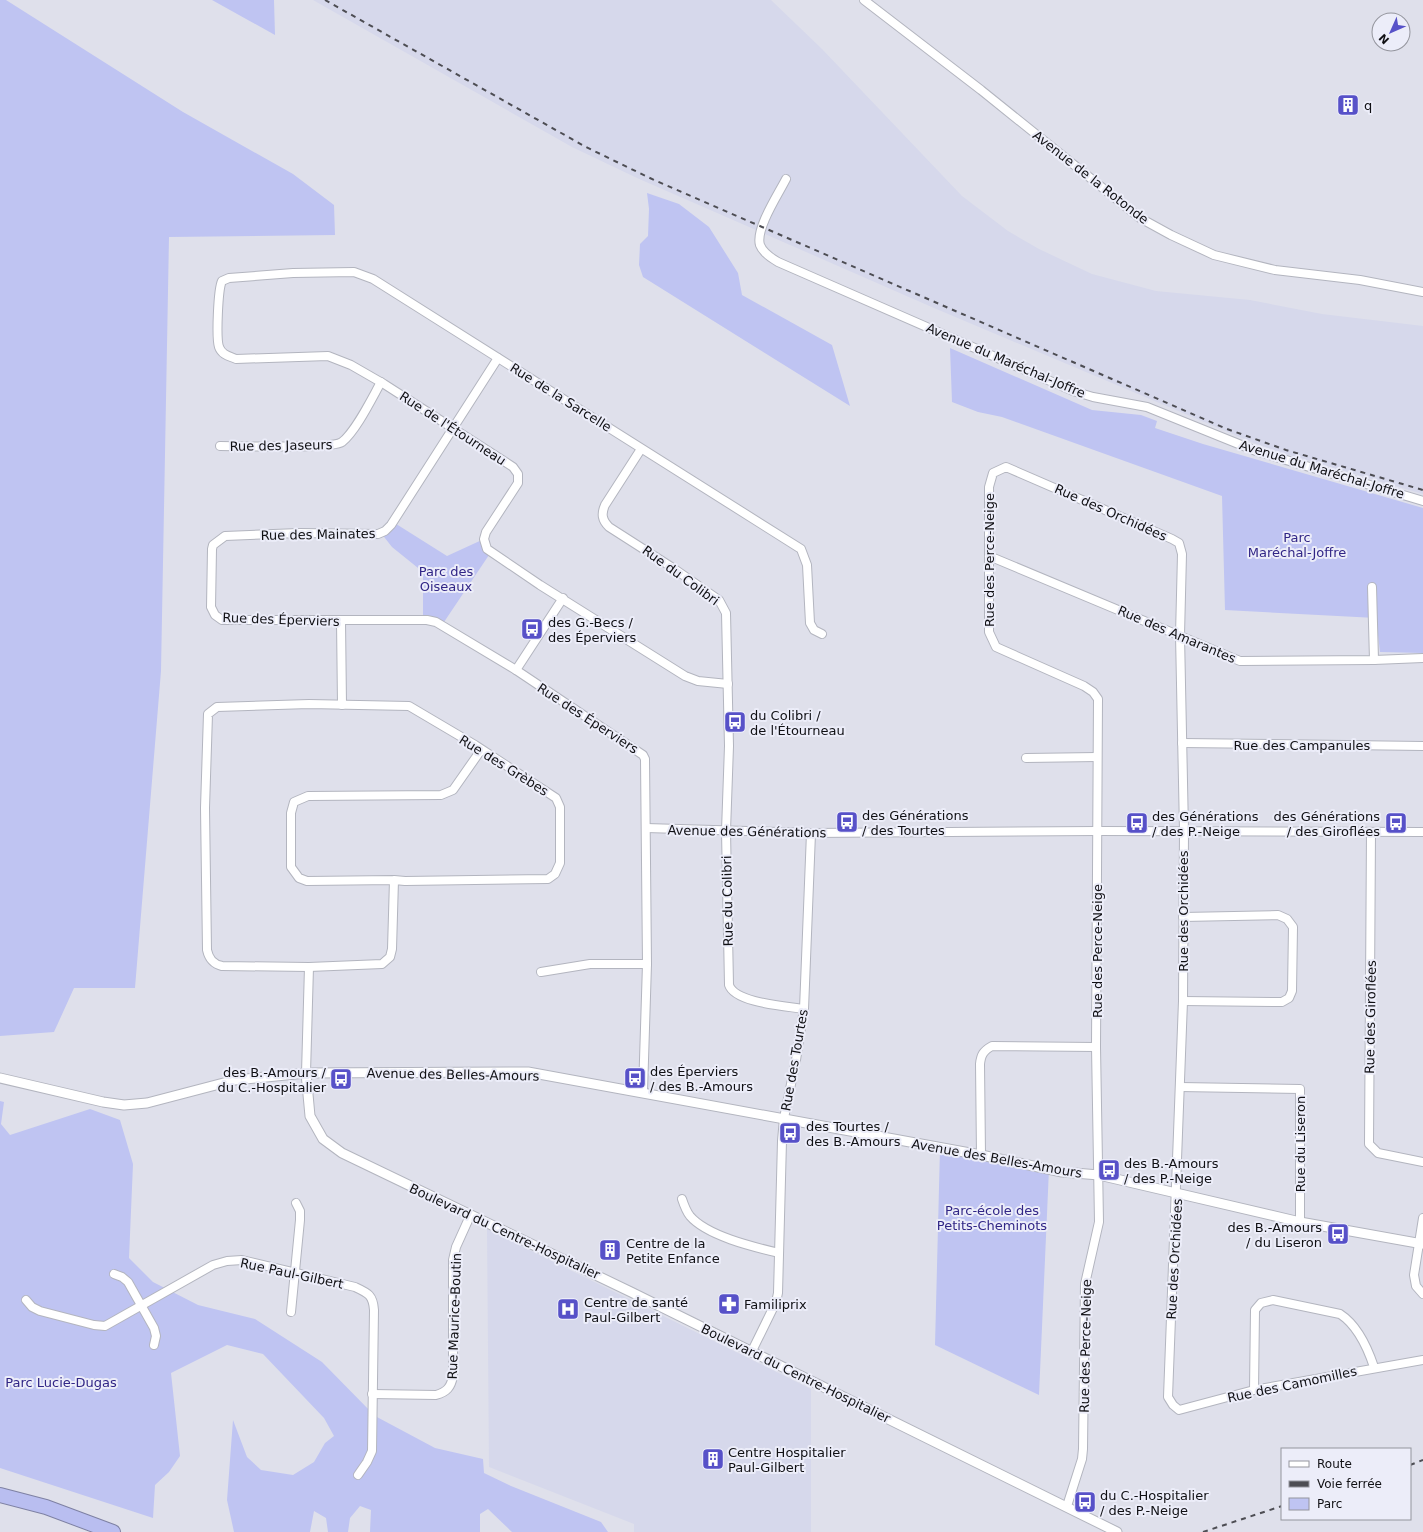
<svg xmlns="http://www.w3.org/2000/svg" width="1423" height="1532" viewBox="0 0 1423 1532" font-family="'DejaVu Sans',sans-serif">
<rect width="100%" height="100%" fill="#dfe0eb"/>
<g fill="#d6d8eb">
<path d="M 313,0 L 771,0 L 822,49 L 962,196 L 1008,231 L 1039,249 L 1092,274 L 1156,291 L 1250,300 L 1322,314 L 1423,326 L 1423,494 L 1289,455 L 1254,443 L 934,308 L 637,178 L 572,147 Z"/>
<path d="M 487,1229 L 811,1389 L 811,1532 L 634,1532 L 634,1524 L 489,1467 Z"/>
</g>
<g fill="#bfc4f2">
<path d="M 0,0 L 6,0 L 183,112 L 293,174 L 334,205 L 335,235 L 169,237 L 161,671 L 135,988 L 74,988 L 54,1032 L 0,1036 Z"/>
<path d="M 212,0 L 274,0 L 275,35 Z"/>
<path d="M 647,193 L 679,204 L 709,227 L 738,273 L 742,295 L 832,345 L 850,406 L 643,277 L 639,265 L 640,244 L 648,236 L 649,209 Z"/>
<path d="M 950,348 L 1092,410 L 1141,415 L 1157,421 L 1155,428 L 1203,444 L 1423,508 L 1423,653 L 1380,652 L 1376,618 L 1225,610 L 1222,496 L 1002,417 L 978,412 L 952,402 Z"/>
<path d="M 393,522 L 447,556 L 484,539 L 491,552 L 442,625 L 423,620 L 423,572 L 392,547 L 381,533 Z"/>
<path d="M 0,1101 L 4,1102 L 1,1124 L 10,1135 L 90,1109 L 120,1120 L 133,1164 L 129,1258 L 153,1282 L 198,1305 L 255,1319 L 322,1362 L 375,1416 L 435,1448 L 483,1459 L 484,1473 L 511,1486 L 601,1522 L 608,1532 L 512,1532 L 488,1509 L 480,1514 L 480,1532 L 370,1532 L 371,1510 L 360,1506 L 350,1518 L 348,1532 L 328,1532 L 326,1518 L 314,1511 L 310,1532 L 234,1532 L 227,1500 L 233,1420 L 247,1457 L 261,1470 L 293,1475 L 314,1462 L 325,1443 L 334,1436 L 324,1418 L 263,1354 L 227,1345 L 171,1373 L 180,1456 L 169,1472 L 155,1485 L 153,1518 L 0,1468 Z"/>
<path d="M 940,1148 L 1049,1169 L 1039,1395 L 935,1345 Z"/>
</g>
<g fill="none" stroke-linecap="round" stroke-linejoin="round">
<g stroke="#b3b5bf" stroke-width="10">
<g id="minor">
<path d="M 864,0 L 981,90 L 1140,218 L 1171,235 L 1214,255 L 1275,270 L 1360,280 L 1423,292"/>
<path d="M 786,179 C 779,193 755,229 760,245 C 763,253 771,258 778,262 L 1073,391 L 1093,397 L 1147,407 L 1256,451 L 1423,501"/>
<path d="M 498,358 L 391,525 L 385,531 L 378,534 L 299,533 L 225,536 L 213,545 L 212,549 L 211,607 L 215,615 L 222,620 L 427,620 L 436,622 L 516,670 L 643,755 L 645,759 L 647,964 L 643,1092"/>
<path d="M 220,446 C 237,446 333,449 342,442 C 356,431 372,398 381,382"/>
<path d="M 641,449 L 605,505 C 601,514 602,520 609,527 L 673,568 L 719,600 L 726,613 L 729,746 L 726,831 L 729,985 C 735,1003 786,1006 804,1009"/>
<path d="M 989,556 L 1240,661 L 1374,660 L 1423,658"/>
<path d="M 1372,587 L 1374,660"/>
<path d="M 341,621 L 342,705"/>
<path d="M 516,670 L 563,598"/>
<path d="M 728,684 L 698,681 L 685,676 L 540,585 L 487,549 L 484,539 L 486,532 L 518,483 L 518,474 L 513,467 L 384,384 L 351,365 L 328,356 L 236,359 C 229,356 222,355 219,347 C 216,338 218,289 222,281 L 229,278 L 293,273 L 354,272 L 373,279 L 801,549 L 807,565 L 810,623 L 814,630 L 822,634"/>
<path d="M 1182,743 L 1423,746"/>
<path d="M 1026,758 L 1097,757"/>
<path d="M 646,828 L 811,833 L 1098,831 L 1423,832"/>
<path d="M 1371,832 L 1369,1144 L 1378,1153 L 1423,1162"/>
<path d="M 394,880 L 392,949 L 390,957 L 382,964 L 309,967 L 222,966 C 213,964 209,959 207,950 L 205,808 L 208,714 L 217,707 L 309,704 L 409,706 L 475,745 L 556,798 L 560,807 L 560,863 L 555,874 L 548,879 L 405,881 L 394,880 L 307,881 L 299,878 L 291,867 L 291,813 L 294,802 L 308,796 L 441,795 L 453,790 L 481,750"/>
<path d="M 541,972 L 590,964 L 647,964"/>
<path d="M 1183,1001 L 1282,1002 L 1289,998 L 1292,991 L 1293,927 L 1287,919 L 1278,915 L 1183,917"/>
<path d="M 306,1073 L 309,967"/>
<path d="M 1180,1087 L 1300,1089 L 1300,1222"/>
<path d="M 981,1155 L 980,1064 C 981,1055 983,1051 992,1046 L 1096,1047"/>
<path d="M 682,1199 C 684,1205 686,1211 690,1216 C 707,1236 754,1247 779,1253"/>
<path d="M 1423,1218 L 1414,1275 L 1416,1286 L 1423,1294"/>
<path d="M 114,1274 L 122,1277 L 128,1282 L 154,1328 L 156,1336 L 154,1345"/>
<path d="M 26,1300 L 32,1307 L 40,1311 L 94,1325 L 105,1326 L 213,1265 L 227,1261 L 242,1260 L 355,1287 C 368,1293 373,1295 374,1310 L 372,1451 L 367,1462 L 358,1475"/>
<path d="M 291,1312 L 300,1220 L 300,1211 L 296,1203"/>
<path d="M 751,1353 L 776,1302 L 778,1293 L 782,1141 L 784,1118 L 796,1060 L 804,1009 L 811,833"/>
<path d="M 1254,1390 L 1255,1310 L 1261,1303 L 1273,1300 L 1340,1314 C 1357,1325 1368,1349 1374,1367"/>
<path d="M 372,1394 L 436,1395 C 447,1392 451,1387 453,1376 L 453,1260 L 456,1247 L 470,1216"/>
<path d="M 1067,1506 L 1082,1459 L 1083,1449 L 1085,1284 L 1099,1222 L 1096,1047 L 1098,699 L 1093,692 L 1084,686 L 996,647 L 989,632 L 989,487 L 993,473 L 1006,467 L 1172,539 L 1179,543 L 1182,554 L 1180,635 L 1184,831 L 1183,1001 L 1168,1397 L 1173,1405 L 1179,1410 L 1254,1390 L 1423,1360"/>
</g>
</g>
<g stroke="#b3b5bf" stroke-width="11">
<g id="tertiary">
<path d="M 306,1073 L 310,1116 L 323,1139 L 342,1153 L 631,1292 L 1117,1532"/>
<path d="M 0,1078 L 103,1102 L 124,1105 L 147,1103 L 235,1080 L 306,1073 L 528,1072 L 981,1155 L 1062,1172 L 1099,1175 L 1300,1222 L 1423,1244"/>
</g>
</g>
<g stroke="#7e81a3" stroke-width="16">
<path id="motorway" d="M 0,1495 L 46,1507 L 113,1532"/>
</g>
<use href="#minor" stroke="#fff" stroke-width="8"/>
<use href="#tertiary" stroke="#fff" stroke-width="9"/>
<use href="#motorway" stroke="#b9bef0" stroke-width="14"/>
<g stroke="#4d4d53" stroke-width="2" stroke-dasharray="5 5" stroke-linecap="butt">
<path d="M 325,0 L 586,147 L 654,180 L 1227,429 L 1286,450 L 1423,490"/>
<path d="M 1410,1465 L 1423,1460"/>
<path d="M 1203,1532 L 1282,1506"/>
</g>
</g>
<defs>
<g id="building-square" transform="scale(1.15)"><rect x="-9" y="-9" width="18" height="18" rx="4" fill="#5751c8" stroke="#ecedf9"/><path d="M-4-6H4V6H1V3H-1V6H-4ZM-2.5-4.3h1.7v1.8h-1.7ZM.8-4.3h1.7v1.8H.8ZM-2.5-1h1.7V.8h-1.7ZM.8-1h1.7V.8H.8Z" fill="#fff"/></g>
<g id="bus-square" transform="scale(1.15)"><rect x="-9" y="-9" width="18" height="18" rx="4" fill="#5751c8" stroke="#ecedf9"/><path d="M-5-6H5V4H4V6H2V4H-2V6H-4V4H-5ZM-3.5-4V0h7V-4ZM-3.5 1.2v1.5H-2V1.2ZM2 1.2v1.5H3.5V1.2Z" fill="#fff"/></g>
<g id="pharmacy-square" transform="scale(1.15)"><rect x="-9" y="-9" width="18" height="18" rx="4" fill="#5751c8" stroke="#ecedf9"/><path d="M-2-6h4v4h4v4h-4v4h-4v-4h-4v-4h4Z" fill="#fff"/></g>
<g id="hospital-square" transform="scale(1.15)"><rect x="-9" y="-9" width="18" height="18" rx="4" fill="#5751c8" stroke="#ecedf9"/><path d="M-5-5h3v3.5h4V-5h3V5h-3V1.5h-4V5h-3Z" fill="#fff"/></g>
</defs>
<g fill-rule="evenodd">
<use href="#building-square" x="1348" y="105"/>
<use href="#bus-square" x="532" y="629"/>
<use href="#bus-square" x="735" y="722"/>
<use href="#bus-square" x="847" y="822"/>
<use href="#bus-square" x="1137" y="823"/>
<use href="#bus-square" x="1396" y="823"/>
<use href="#bus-square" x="635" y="1078"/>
<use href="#bus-square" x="341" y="1079"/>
<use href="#bus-square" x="790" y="1133"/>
<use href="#bus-square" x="1109" y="1170"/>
<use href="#bus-square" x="1338" y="1234"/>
<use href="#building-square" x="610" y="1250"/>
<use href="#pharmacy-square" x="729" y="1304"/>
<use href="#hospital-square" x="568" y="1309"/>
<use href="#building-square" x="713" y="1459"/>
<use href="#bus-square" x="1085" y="1502"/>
</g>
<g text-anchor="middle" stroke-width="4" stroke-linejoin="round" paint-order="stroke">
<g font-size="13" fill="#101014" stroke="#ecedf9" text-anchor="start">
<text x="1364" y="110">q</text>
<text x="548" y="627">des G.-Becs /<tspan x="548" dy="15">des Éperviers</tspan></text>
<text x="750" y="720">du Colibri /<tspan x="750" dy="15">de l'Étourneau</tspan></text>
<text x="862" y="820">des Générations<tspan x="862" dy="15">/ des Tourtes</tspan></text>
<text x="1152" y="821">des Générations<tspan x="1152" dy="15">/ des P.-Neige</tspan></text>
<text x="1380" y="821" text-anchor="end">des Générations<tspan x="1380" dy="15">/ des Giroflées</tspan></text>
<text x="650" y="1076">des Éperviers<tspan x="650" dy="15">/ des B.-Amours</tspan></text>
<text x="326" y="1077" text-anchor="end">des B.-Amours /<tspan x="326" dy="15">du C.-Hospitalier</tspan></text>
<text x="806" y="1131">des Tourtes /<tspan x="806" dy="15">des B.-Amours</tspan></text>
<text x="1124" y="1168">des B.-Amours<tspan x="1124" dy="15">/ des P.-Neige</tspan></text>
<text x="1322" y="1232" text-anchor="end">des B.-Amours<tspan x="1322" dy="15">/ du Liseron</tspan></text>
<text x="626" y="1248">Centre de la<tspan x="626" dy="15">Petite Enfance</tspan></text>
<text x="584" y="1307">Centre de santé<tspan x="584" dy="15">Paul-Gilbert</tspan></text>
<text x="744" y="1309">Familiprix</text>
<text x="728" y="1457">Centre Hospitalier<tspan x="728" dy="15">Paul-Gilbert</tspan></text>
<text x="1100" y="1500">du C.-Hospitalier<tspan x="1100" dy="15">/ des P.-Neige</tspan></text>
</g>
<g font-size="13" fill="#101014" stroke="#ecedf9">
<text transform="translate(1091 177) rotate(38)" y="5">Avenue de la Rotonde</text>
<text transform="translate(1006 360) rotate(23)" y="5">Avenue du Maréchal-Joffre</text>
<text transform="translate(561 397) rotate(32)" y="5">Rue de la Sarcelle</text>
<text transform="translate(453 428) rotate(33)" y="5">Rue de l'Étourneau</text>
<text transform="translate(281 445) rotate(-1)" y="5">Rue des Jaseurs</text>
<text transform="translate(1322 469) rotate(17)" y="5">Avenue du Maréchal-Joffre</text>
<text transform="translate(1111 512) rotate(24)" y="5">Rue des Orchidées</text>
<text transform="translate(318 534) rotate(-1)" y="5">Rue des Mainates</text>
<text transform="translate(989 560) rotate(-90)" y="5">Rue des Perce-Neige</text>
<text transform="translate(681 575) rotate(36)" y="5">Rue du Colibri</text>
<text transform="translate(281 619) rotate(2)" y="5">Rue des Éperviers</text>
<text transform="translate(1177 634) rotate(23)" y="5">Rue des Amarantes</text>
<text transform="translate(588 718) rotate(33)" y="5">Rue des Éperviers</text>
<text x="1302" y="750">Rue des Campanules</text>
<text transform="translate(504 765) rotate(32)" y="5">Rue des Grèbes</text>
<text transform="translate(747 831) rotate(1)" y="5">Avenue des Générations</text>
<text transform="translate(727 901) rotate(-91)" y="5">Rue du Colibri</text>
<text transform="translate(1183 911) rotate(-90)" y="5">Rue des Orchidées</text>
<text transform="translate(1097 951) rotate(-90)" y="5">Rue des Perce-Neige</text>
<text transform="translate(1370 1017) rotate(-89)" y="5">Rue des Giroflées</text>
<text transform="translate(794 1060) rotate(-80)" y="5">Rue des Tourtes</text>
<text transform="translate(453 1074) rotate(1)" y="5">Avenue des Belles-Amours</text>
<text transform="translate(1300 1144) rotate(-90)" y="5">Rue du Liseron</text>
<text transform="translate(997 1158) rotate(10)" y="5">Avenue des Belles-Amours</text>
<text transform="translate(505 1231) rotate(25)" y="5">Boulevard du Centre-Hospitalier</text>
<text transform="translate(1174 1259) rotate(-87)" y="5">Rue des Orchidées</text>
<text transform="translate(292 1273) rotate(12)" y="5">Rue Paul-Gilbert</text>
<text transform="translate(454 1316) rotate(-88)" y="5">Rue Maurice-Boutin</text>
<text transform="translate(1085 1346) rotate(-89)" y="5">Rue des Perce-Neige</text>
<text transform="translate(796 1373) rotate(26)" y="5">Boulevard du Centre-Hospitalier</text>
<text transform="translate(1292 1384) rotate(-12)" y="5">Rue des Camomilles</text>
</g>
<g font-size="13" fill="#312686" stroke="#ecedf9">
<text x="1297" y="542">Parc<tspan x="1297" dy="15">Maréchal-Joffre</tspan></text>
<text x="446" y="576">Parc des<tspan x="446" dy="15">Oiseaux</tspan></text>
<text x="992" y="1215">Parc-école des<tspan x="992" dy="15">Petits-Cheminots</tspan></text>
<text x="61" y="1387">Parc Lucie-Dugas</text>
</g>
</g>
<rect x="1281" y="1448" width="130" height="72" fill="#ecedf9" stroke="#94959d"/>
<rect x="1289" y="1461" width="20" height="6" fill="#ffffff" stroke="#94959d"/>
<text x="1317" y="1468" font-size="12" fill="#101014">Route</text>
<rect x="1289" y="1481" width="20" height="6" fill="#4d4d53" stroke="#94959d"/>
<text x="1317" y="1488" font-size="12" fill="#101014">Voie ferrée</text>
<rect x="1289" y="1498" width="20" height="12" fill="#bfc4f2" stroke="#94959d"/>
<text x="1317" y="1508" font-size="12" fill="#101014">Parc</text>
<g transform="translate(1391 32) rotate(225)"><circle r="19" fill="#ecedf9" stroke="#94959d"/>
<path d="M0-3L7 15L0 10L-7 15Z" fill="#5751c8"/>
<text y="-6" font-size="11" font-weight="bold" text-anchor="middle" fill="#101014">N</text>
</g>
</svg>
